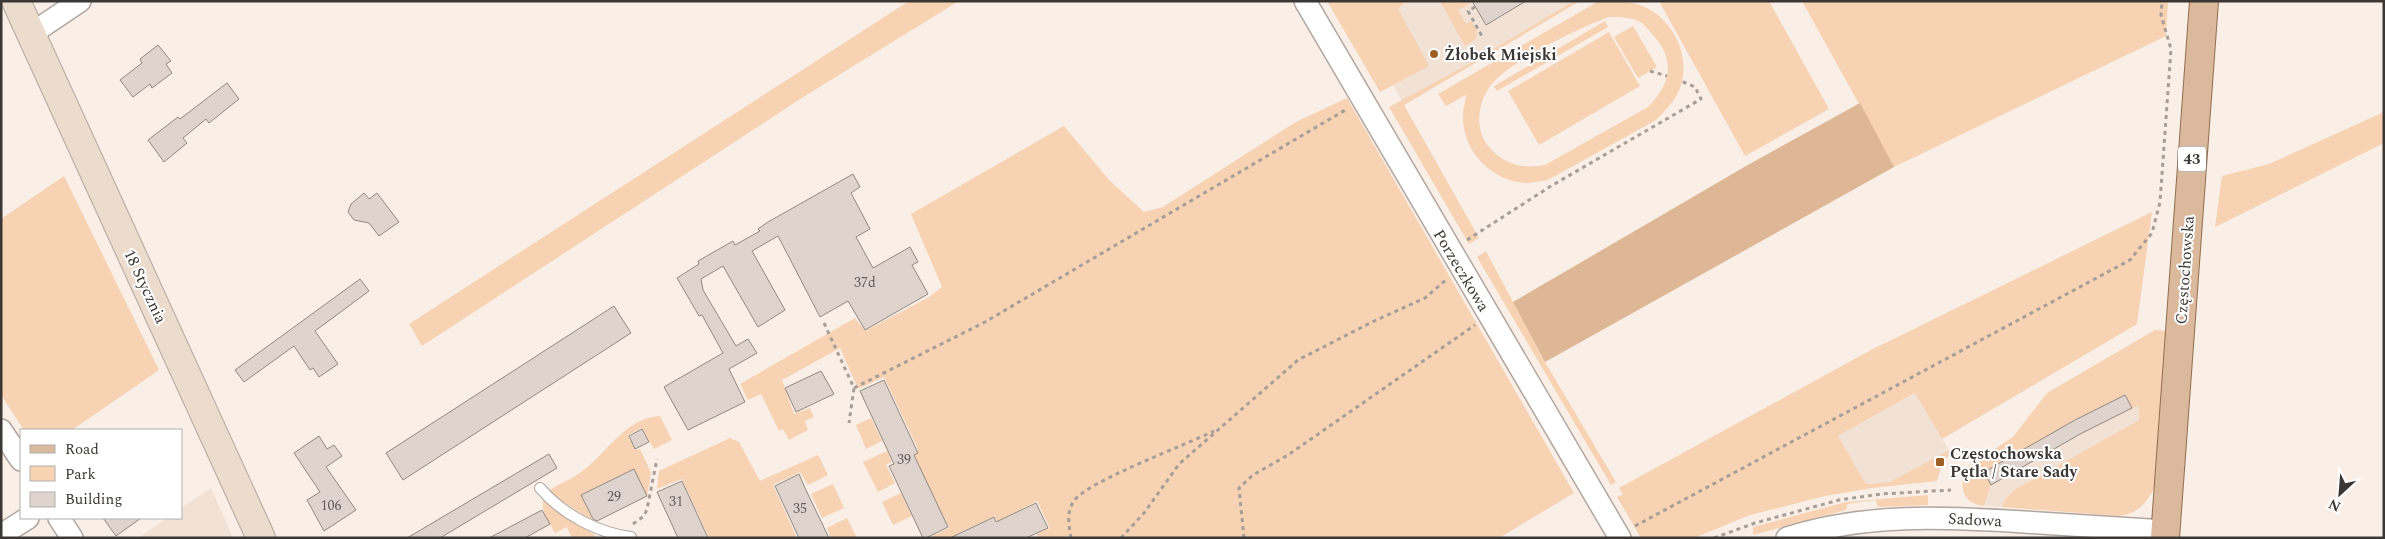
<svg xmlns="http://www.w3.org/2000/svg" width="2385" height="539" viewBox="0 0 2385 539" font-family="Spectral,serif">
<rect width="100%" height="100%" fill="#f9efe7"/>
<g fill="#f1e2d5">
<path d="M 1382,1 L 1580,1 L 1404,105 L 1387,73 Z"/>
<path d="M 1916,393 L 1949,451 L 1890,482 L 1866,484 L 1838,436 Z"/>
<path d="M 2125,395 L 2139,405 L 2139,420 L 2014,490 L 2006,498 L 2002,507 L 1984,506 L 1991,485 L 1984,472 L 2075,420 Z"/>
<path d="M 211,488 L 233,538 L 139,538 L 167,518 L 181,518 L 181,508 Z"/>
</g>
<g fill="#f7d2b3" fill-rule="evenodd">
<path d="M 909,1 L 959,1 L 808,94 L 422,346 L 409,324 Z"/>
<path d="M 1327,1 L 1406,1 L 1398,9 L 1429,66 L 1380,92 Z"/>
<path d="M 1440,1 L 1470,1 L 1471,3 L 1458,10 L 1466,24 L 1471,21 L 1477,31 L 1476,39 L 1465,46 Z"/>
<path d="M 1574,1 L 1580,1 L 1404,105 L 1479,238 L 1469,244 L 1389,107 L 1469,64 Z"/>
<path d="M 1599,1 C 1612,1 1625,0 1637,4 C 1670,14 1691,52 1681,85 C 1677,99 1666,110 1656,120 L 1548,180 C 1541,181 1535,182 1528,183 C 1492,183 1461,150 1463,114 C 1463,108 1466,101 1466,95 L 1446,106 L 1438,94 ZM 1609,17 C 1620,17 1630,17 1640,22 C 1645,24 1649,31 1653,35 C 1676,60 1671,84 1648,107 L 1545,165 C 1523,169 1505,165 1490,148 C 1474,131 1477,103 1491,85 C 1510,61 1579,28 1609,17 Z"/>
<path d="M 1659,1 L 1769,1 L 1829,109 L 1745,156 Z"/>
<path d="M 1802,1 L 2168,1 L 2166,36 L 1894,167 Z"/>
<path d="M 1605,21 L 1608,27 L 1497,91 L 1494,86 Z"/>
<path d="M 1633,26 L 1657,67 L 1638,78 L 1614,37 Z"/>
<path d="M 1609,32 L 1640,86 L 1539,145 L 1508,91 Z"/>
<path d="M 1347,98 L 1574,493 L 1499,538 L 1038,538 L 1037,534 L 1050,528 L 1037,501 L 997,522 L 995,516 L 959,533 L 961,538 L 928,538 L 949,528 L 912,453 L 918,449 L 884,377 L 858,389 L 840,348 L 782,380 L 794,414 L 810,408 L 814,417 L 805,421 L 808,430 L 789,440 L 783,429 L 779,431 L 761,394 L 748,400 L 740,384 L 855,318 L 865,331 L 929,297 L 942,287 L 911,214 L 1064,126 L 1109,180 L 1144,212 L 1163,207 L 1296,122 Z"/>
<path d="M 2384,112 L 2384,143 L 2215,227 L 2222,176 L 2269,164 Z"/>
<path d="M 64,176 L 159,370 L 72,430 L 24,430 L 1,395 L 1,219 Z"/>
<path d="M 2152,212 L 2137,324 L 1942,439 L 1915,393 L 1838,436 L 1866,484 L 1890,482 L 1957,446 L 1945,460 L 1940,459 L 1937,465 L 1941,467 L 1937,481 L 1872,488 L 1825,496 L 1750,515 L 1694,538 L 1641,538 L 1617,497 L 1623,494 L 1619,488 L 1871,350 Z"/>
<path d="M 1486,251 L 1545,362 L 1616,482 L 1611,485 L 1477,257 Z"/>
<path d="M 2155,330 L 2166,331 L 2168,335 L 2154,488 C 2146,505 2135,515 2117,516 L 2002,507 L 2006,498 L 2014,490 L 2139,420 L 2139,406 L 2132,408 L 2125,395 L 2075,420 L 1984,472 L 1991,485 L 1984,506 C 1963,504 1958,487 1966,468 L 2013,437 L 2047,393 Z"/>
<path d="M 660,416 L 672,440 L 654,449 L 642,428 L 628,435 L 635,450 L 640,449 L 651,473 L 647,496 L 634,469 L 581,495 L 594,522 L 556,497 L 551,506 L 594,534 L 596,538 L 572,538 L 567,527 L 555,533 C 550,524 541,511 543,501 C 544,489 562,484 572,478 C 605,460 620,419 660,416 Z"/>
<path d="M 871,418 L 882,441 L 866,449 L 856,425 Z"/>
<path d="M 730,438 L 739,442 L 760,481 L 818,455 L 828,475 L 808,485 L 800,472 L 773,485 L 797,538 L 709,538 L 682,479 L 657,489 L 659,471 Z"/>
<path d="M 887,451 L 892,462 L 886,465 L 895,483 L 878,492 L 863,462 Z"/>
<path d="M 833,484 L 844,508 L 822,518 L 811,494 Z"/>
<path d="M 901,493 L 912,516 L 893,525 L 882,502 Z"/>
<path d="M 1928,495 L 1928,505 L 1881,507 L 1877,506 L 1876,500 L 1847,504 L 1847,509 L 1842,511 L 1753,535 L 1753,527 L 1846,502 Z"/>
<path d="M 847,518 L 857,538 L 831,538 L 827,528 Z"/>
</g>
<path fill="#deb797" d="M 1860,103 L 1894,167 L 1545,362 L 1513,302 L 1746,166 Z"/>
<g fill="#ded4cd" stroke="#918881">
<path d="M 1472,1 L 1526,1 L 1486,25 Z"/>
<path d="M 158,45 L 171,61 L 166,64 L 172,73 L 152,88 L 150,84 L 133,97 L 120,80 L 142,63 L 140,59 Z"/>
<path d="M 227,83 L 239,99 L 209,123 L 206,119 L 183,138 L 187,143 L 164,162 L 148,140 L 178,117 L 180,119 Z"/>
<path d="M 853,174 L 860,187 L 851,193 L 870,229 L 856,237 L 873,268 L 910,247 L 918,262 L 912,265 L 928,294 L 865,330 L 848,301 L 820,317 L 778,236 L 752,251 L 785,310 L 758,327 L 723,266 L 701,279 L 703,290 L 736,346 L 748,339 L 757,353 L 729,369 L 745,402 L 688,430 L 664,387 L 723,353 L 702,315 L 699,316 L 677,278 L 699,264 L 698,261 L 733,241 L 735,245 L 760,231 L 758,229 L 768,222 Z"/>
<path d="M 364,193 L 369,199 L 377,193 L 399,222 L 379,236 L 369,223 L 354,220 L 348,212 L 351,204 Z"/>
<path d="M 360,279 L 369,291 L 315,331 L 338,364 L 319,377 L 313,368 L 310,370 L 294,346 L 244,382 L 235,370 Z"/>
<path d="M 614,306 L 631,333 L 403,480 L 386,453 Z"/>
<path d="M 821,371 L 834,394 L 796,412 L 785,388 Z"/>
<path d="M 884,380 L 918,453 L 914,455 L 948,527 L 926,538 L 923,538 L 889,466 L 894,464 L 860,391 Z"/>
<path d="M 2125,395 L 2132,408 L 2082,433 L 1991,485 L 1984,472 L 2075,420 Z"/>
<path d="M 642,429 L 649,442 L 635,449 L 629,436 Z"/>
<path d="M 319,436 L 327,449 L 334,445 L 342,456 L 326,467 L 356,510 L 324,531 L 307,500 L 320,492 L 294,453 Z"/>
<path d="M 549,454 L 557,468 L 440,538 L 407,538 Z"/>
<path d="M 634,469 L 647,496 L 597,521 L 593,519 L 581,495 Z"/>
<path d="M 799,474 L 805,488 L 829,538 L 799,538 L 775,486 Z"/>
<path d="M 682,481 L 708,538 L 678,538 L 657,492 Z"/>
<path d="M 1036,503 L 1048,528 L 1026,538 L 950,538 L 994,517 L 996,522 Z"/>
<path d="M 542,510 L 550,524 L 525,538 L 489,538 Z"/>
<path d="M 103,518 L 141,518 L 116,536 Z"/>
</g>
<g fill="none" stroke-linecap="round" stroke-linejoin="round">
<g stroke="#b0a69f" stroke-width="12">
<path id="lane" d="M 540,488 C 562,514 598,533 631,537"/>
</g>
<g stroke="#b0a69f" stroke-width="24">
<g id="street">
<path d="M 1305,1 L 1620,538"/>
<path d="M 31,34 L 80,1"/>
<path d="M 1,430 L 21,460"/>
<path d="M 59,518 L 72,538"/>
<path d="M 1,535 L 28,518"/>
<path d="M 1787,538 C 1865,513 1944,517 2024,522 C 2071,525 2118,528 2165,531"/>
</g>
</g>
<g stroke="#b0a69f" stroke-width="30">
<path id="secondary" d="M 16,1 L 261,538"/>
</g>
<g stroke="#926e4e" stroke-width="30">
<path id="primary" d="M 2165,538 L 2204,1"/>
</g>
<g stroke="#a69f99" stroke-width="3" stroke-dasharray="4 4" stroke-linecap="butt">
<path d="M 1475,7 L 1468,11 L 1483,38"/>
<path d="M 1650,71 L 1667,76"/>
<path d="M 1467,240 L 1551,186 L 1701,99 L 1695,87 L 1681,81"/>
<path d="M 824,323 L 854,388 L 849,423"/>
<path d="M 854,388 L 985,322 L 1347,109"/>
<path d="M 633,524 L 644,516 L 647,509 L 657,459"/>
<path d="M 1635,526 L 2130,260 L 2152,233 L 2160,202 L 2171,49 L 2161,15 L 2162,1"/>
<path d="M 1071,538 C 1069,525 1066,512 1074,501 C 1086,482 1188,444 1214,431"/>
<path d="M 1121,538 L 1144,513 L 1179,464 L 1298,360 L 1372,322 L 1425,298 L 1447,279"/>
<path d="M 1244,538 L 1239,488 L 1253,475 L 1288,455 L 1475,325"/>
<path d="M 1714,538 L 1755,523 L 1839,500 L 1881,494 L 1951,490"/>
</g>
<use href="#lane" stroke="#fff" stroke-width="10"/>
<use href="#street" stroke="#fff" stroke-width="21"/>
<use href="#secondary" stroke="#ecdcce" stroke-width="28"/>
<use href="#primary" stroke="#dab99d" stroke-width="28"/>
</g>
<g fill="#9d6024" stroke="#fff" stroke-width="2">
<circle cx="1434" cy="54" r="5"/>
<rect x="1935" y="457" width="10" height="10" rx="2.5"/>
</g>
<g text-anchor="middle" stroke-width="4" stroke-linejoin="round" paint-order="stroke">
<g font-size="14" fill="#635e5a">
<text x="865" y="287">37d</text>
<text x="904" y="464">39</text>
<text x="614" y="501">29</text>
<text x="676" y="506">31</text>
<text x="331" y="510">106</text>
<text x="800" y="513">35</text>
</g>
<rect fill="#fff" stroke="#757371" stroke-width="1" x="2178" y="146.5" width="28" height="25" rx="4"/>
<g font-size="15" font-weight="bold" fill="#3a3734">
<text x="2192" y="164">43</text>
</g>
<g font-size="16" font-weight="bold" fill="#3a3734" stroke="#fff" text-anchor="start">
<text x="1444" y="60">Żłobek Miejski</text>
<text x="1950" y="459">Częstochowska<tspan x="1950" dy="18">Pętla / Stare Sady</tspan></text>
</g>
<g font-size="16" fill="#3a3734" stroke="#fff">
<text transform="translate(1462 270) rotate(59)" y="6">Porzeczkowa</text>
<text transform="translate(2184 270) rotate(-86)" y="6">Częstochowska</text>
<text transform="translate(146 286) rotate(65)" y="6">18 Stycznia</text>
<text transform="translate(1975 519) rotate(3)" y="6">Sadowa</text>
</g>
</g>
<rect width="2385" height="539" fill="none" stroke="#3a3734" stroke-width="5"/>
<rect x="20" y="429" width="162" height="90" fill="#ffffff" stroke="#b0afae"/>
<rect x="30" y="445" width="25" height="8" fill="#dab99d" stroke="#b0afae"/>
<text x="65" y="454" font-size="15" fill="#3a3734">Road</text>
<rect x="30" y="466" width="25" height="15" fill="#f7d2b3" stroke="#b0afae"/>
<text x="65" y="479" font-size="15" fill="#3a3734">Park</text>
<rect x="30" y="492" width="25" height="15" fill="#ded4cd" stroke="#b0afae"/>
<text x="65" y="504" font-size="15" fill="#3a3734">Building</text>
<g transform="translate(2340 494) rotate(206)" stroke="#ffffff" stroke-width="4" paint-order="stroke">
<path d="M0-4L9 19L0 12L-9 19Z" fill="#3a3734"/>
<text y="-8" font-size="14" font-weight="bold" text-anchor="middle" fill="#3a3734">N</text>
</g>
</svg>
